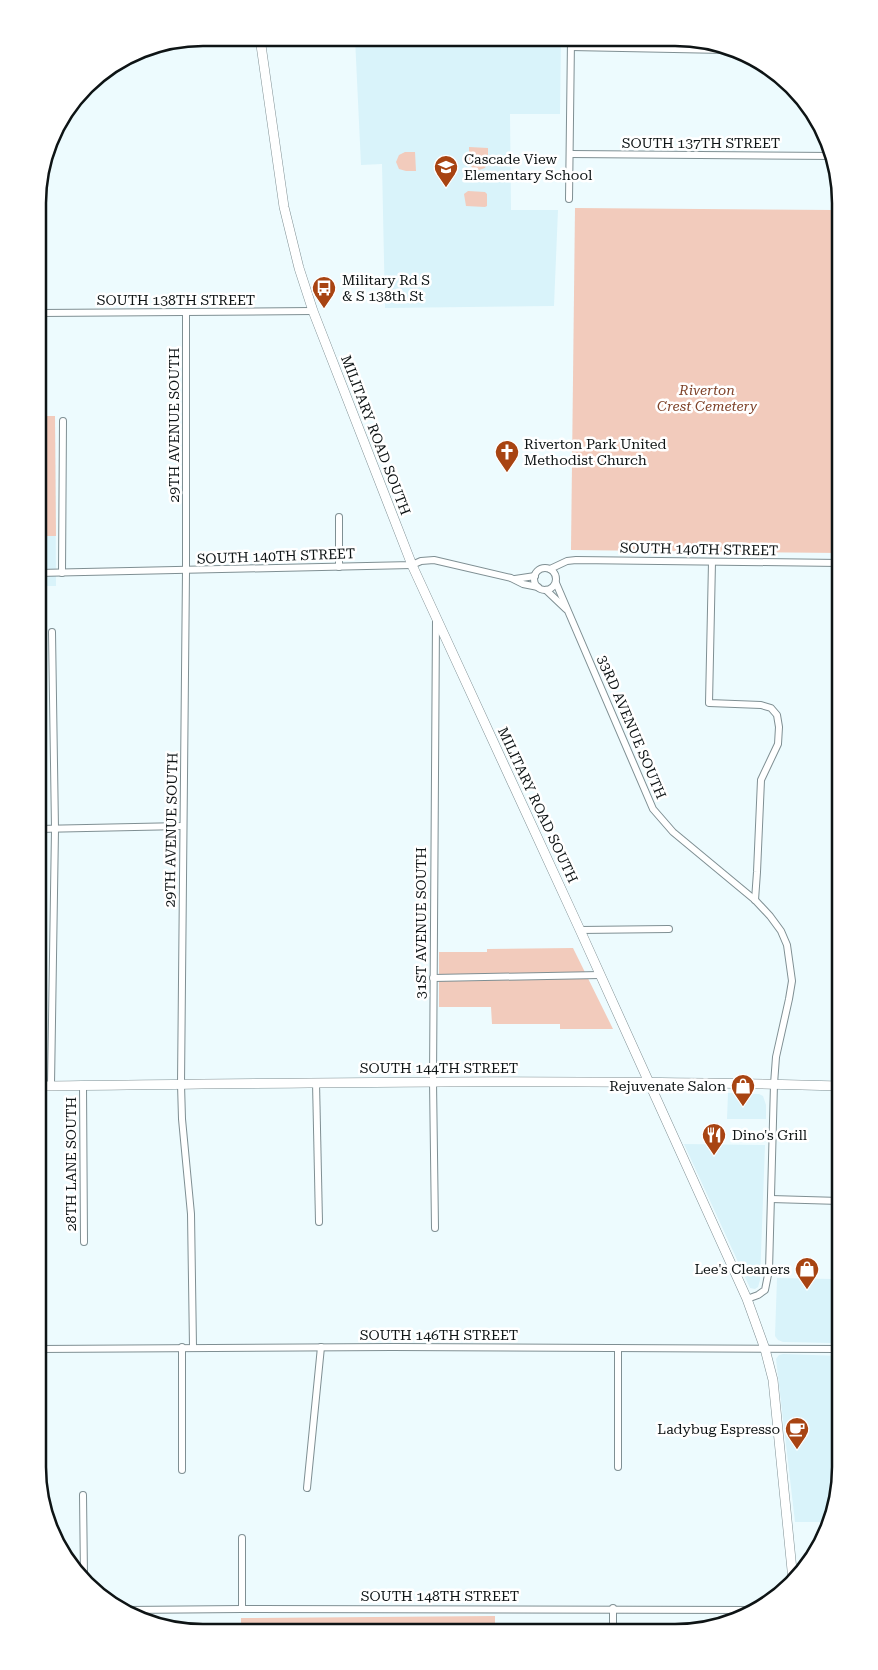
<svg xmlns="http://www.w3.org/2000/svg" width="878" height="1670" viewBox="0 0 878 1670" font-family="'Roboto Serif',serif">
<rect width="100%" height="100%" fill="#edfbfe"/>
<g fill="#d9f3fa">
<path d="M 355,38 L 561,40 L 560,114 L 510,114 L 511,210 L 558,210 L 554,306 L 385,308 L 382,164 L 361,165 Z"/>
<path d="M 39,416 L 55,416 L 56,586 L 38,586 Z"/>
<path d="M 728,1093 L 759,1094 L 763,1096 L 766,1105 L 766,1119 L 727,1119 Z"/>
<path d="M 684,1144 L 765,1145 L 760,1280 L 758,1287 L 755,1289 L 750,1288 Z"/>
<path d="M 777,1278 L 833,1279 L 832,1343 L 783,1342 L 778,1340 L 775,1336 Z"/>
<path d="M 783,1354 L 840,1356 L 840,1478 L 830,1522 L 795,1522 L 776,1359 L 779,1355 Z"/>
</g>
<g fill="#f2cbbc">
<path d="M 469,147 L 488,148 L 488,161 L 485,168 L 479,170 L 472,168 L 469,161 Z"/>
<path d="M 415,152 L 416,171 L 406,171 L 399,169 L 396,162 L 399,155 L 405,152 Z"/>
<path d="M 468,191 L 485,192 L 487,194 L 487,206 L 485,207 L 466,206 L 464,194 Z"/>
<path d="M 575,208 L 833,210 L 840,246 L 840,553 L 571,550 Z"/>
<path d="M 39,416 L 55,416 L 56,536 L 39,536 Z"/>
<path d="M 573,948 L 613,1029 L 560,1029 L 560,1024 L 492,1024 L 491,1007 L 439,1007 L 439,952 L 487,952 L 487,949 Z"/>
<path d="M 495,1616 L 495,1632 L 241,1631 L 241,1618 Z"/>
</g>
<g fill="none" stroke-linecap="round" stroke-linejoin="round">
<g stroke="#7f8f93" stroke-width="8">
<g id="minor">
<path d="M 571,47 L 725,50"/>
<path d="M 570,154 L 833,156"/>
<path d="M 569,199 L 571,40"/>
<path d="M 39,313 L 313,311"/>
<path d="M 186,313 L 186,571 L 181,1084 L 182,1119 L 191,1214 L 193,1347"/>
<path d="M 712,562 L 709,703 L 761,705 L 771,708 L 777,715 L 779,727 L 778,744 L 761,780 L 757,872 L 755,900"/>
<path d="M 339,567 L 339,517"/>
<circle cx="545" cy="579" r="11"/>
<path d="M 550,569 L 567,561 L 576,560 L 840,563"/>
<path d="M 38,573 L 412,565 L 421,561 L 434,560 L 511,578 L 523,584 L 538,587"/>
<path d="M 62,573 L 63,421"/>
<path d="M 515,579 L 535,576"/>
<path d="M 556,583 L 653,809 L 673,832 L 755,900 L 770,916 L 781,931 L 787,945 L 792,981 L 789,999 L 776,1057 L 774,1084 L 769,1270 L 765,1290 L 758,1295 L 747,1299"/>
<path d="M 546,590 L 566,609"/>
<path d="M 38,829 L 183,826"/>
<path d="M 580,930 L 669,929"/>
<path d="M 433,978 L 600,975"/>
<path d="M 316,1082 L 319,1222"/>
<path d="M 51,1085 L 55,829 L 52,632"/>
<path d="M 83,1085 L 84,1242"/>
<path d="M 771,1199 L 840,1201"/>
<path d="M 435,1228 L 433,1081 L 436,620"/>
<path d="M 182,1347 L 182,1470"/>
<path d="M 618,1348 L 618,1467"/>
<path d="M 38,1349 L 392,1347 L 840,1349"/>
<path d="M 307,1488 L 321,1347"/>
<path d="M 83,1495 L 84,1576"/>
<path d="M 242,1538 L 242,1609"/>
<path d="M 613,1608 L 613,1632"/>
<path d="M 125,1610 L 242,1609 L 756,1610"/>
</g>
</g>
<g stroke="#7f8f93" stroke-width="10">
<g id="tertiary">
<path d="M 260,38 L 284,207 L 299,268 L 313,311 L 412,565 L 580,930 L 747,1299 L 765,1349 L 773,1380 L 793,1580"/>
<path d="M 38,1086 C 305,1083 573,1078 840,1086"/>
</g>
</g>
<use href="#minor" stroke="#fff" stroke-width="6"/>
<use href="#tertiary" stroke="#fff" stroke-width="9"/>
</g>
<defs>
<g id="school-pin" transform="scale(1.25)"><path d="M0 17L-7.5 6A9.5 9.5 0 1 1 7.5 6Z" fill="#a84412" stroke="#fff"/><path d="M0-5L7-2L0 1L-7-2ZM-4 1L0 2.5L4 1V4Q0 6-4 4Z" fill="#fff"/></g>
<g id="bus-pin" transform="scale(1.25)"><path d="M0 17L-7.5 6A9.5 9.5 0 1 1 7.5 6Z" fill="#a84412" stroke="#fff"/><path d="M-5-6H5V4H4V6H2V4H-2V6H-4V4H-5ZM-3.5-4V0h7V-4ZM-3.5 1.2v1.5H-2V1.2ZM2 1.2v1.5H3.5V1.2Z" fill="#fff"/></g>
<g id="church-pin" transform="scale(1.25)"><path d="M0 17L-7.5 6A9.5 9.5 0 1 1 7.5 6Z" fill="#a84412" stroke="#fff"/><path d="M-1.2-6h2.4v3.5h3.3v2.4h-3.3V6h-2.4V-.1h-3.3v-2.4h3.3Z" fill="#fff"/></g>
<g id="shop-pin" transform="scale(1.25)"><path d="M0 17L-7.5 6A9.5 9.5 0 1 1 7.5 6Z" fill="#a84412" stroke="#fff"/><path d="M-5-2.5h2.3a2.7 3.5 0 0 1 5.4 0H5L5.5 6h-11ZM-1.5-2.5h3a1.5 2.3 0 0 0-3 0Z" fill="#fff"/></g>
<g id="restaurant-pin" transform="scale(1.25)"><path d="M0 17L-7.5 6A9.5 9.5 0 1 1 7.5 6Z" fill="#a84412" stroke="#fff"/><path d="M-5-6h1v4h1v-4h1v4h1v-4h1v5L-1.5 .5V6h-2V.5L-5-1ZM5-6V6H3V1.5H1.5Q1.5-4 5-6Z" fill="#fff"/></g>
<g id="cafe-pin" transform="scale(1.25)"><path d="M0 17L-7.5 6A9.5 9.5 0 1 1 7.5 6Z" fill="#a84412" stroke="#fff"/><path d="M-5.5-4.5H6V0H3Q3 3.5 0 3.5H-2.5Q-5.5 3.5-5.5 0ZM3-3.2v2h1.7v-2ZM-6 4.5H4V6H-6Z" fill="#fff"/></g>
</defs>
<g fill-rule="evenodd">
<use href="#school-pin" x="446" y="167"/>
<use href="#bus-pin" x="324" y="288"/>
<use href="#church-pin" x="507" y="452"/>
<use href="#shop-pin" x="743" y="1086"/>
<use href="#restaurant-pin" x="714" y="1135"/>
<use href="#shop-pin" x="807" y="1269"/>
<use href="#cafe-pin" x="797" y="1429"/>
</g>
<g text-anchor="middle" stroke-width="5" stroke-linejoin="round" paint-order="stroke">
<g font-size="14" fill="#0e1415" stroke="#fff">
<text x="701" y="148">SOUTH 137TH STREET</text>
<text x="176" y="305">SOUTH 138TH STREET</text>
<text transform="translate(174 425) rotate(-90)" y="5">29TH AVENUE SOUTH</text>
<text transform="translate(376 435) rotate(69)" y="5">MILITARY ROAD SOUTH</text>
<text transform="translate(699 549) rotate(1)" y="5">SOUTH 140TH STREET</text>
<text transform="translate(276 556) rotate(-2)" y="5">SOUTH 140TH STREET</text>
<text transform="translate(632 727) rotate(67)" y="5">33RD AVENUE SOUTH</text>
<text transform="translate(538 805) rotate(65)" y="5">MILITARY ROAD SOUTH</text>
<text transform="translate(171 830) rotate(-89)" y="5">29TH AVENUE SOUTH</text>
<text transform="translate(421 923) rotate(-90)" y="5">31ST AVENUE SOUTH</text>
<text x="439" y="1073">SOUTH 144TH STREET</text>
<text transform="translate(71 1164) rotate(-90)" y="5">28TH LANE SOUTH</text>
<text x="439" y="1340">SOUTH 146TH STREET</text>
<text x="440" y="1601">SOUTH 148TH STREET</text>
</g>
<g font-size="14" fill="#0e1415" stroke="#fff" text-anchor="start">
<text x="464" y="164">Cascade View<tspan x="464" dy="16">Elementary School</tspan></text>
<text x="342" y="285">Military Rd S<tspan x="342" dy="16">&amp; S 138th St</tspan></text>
<text x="524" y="449">Riverton Park United<tspan x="524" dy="16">Methodist Church</tspan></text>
<text x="726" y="1091" text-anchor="end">Rejuvenate Salon</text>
<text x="732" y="1140">Dino's Grill</text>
<text x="790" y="1274" text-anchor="end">Lee's Cleaners</text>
<text x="780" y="1434" text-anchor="end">Ladybug Espresso</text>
</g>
<g font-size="14" font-style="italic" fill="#7f432a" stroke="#fff">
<text x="707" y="395">Riverton<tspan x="707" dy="16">Crest Cemetery</tspan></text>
</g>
</g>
<path d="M0 0H878V1670H0ZM203 46H675A157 157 0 0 1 832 203V1467A157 157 0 0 1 675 1624H203A157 157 0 0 1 46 1467V203A157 157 0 0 1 203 46Z" fill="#fff" fill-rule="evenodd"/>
<path fill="none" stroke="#0e1415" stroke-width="2.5" d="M203 46H675A157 157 0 0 1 832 203V1467A157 157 0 0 1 675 1624H203A157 157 0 0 1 46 1467V203A157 157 0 0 1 203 46Z"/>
</svg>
